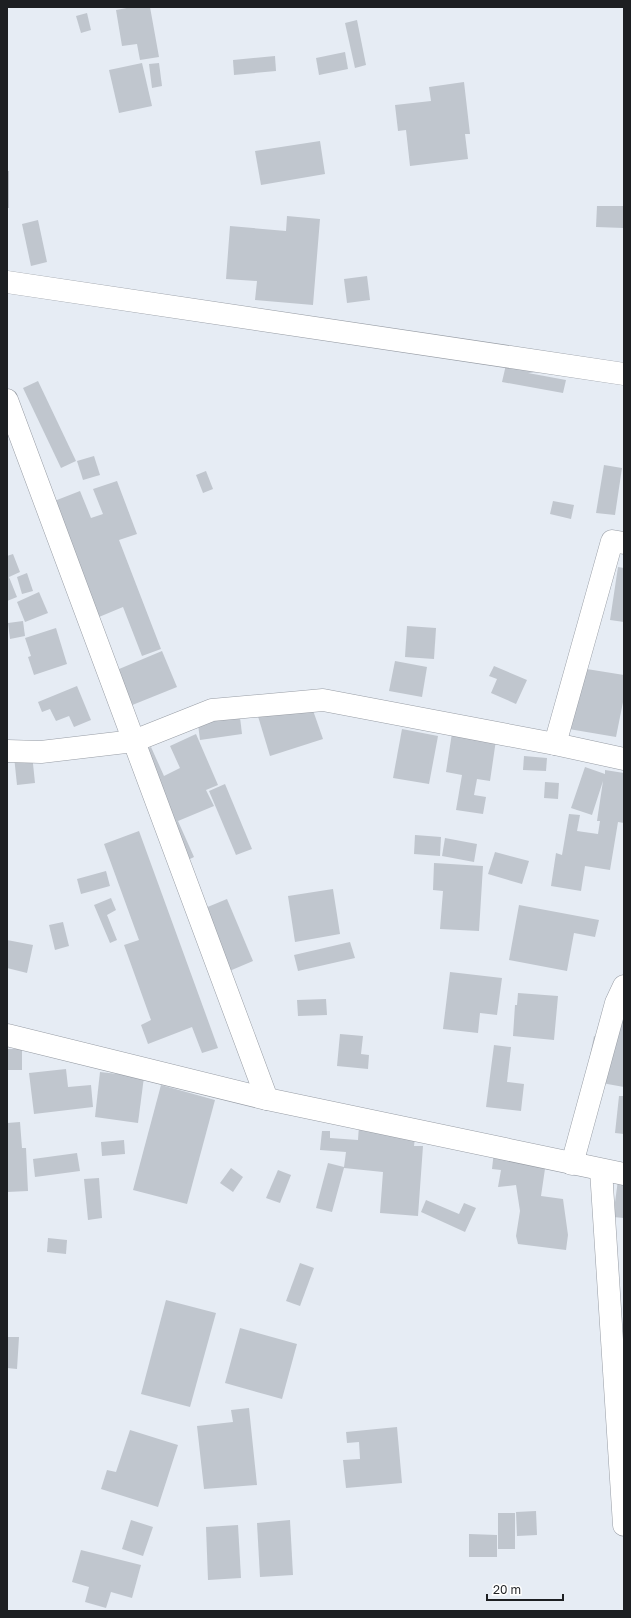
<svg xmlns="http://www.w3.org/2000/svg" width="631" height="1618" viewBox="0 0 631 1618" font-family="'Golos Text',sans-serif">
<rect width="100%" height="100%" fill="#e6ecf4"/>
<g fill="#c0c6ce">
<path d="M 132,7 L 150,7 L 159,57 L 140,60 L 137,44 L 122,46 L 116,10 Z"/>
<path d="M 87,13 L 91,30 L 81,33 L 76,16 Z"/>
<path d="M 357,20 L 366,65 L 355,68 L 345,23 Z"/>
<path d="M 345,52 L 348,69 L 319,75 L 316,58 Z"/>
<path d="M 275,56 L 276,71 L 234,75 L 233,60 Z"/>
<path d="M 142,63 L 152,106 L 119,113 L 109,70 Z"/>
<path d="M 159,63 L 162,86 L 152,88 L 149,64 Z"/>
<path d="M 464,82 L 470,134 L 465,134 L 468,159 L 410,166 L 406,130 L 398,131 L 395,105 L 431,101 L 429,87 Z"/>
<path d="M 320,141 L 325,174 L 261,185 L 255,151 Z"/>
<rect x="7" y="171" width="2" height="37"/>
<path d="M 597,206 L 624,206 L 624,228 L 596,227 Z"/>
<path d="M 287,216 L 320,219 L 313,305 L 255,300 L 257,281 L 226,279 L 230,226 L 286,231 Z"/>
<path d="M 38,220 L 47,262 L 31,266 L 22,224 Z"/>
<path d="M 367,276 L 370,300 L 347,303 L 344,279 Z"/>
<path d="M 504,358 L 548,371 L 528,373 L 566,380 L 563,393 L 502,382 L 505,369 Z"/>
<path d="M 38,381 L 76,461 L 61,468 L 23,388 Z"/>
<path d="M 94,456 L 100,475 L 83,480 L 77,461 Z"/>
<path d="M 604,465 L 622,468 L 615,515 L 596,513 Z"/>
<path d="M 206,471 L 213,489 L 203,493 L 196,475 Z"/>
<path d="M 117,481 L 137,534 L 119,540 L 161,649 L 142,656 L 123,607 L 99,617 L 39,507 L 80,491 L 91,518 L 103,514 L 93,489 Z"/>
<path d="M 553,501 L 574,505 L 571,519 L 550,514 Z"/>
<path d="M 13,554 L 20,572 L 9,577 L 17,597 L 7,601 L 7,556 Z"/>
<path d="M 618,567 L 624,568 L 624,622 L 610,620 Z"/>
<path d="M 27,573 L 33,591 L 22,594 L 17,577 Z"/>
<path d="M 39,592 L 48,613 L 25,622 L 17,602 Z"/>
<path d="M 23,621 L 25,636 L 10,639 L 8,623 Z"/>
<path d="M 407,626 L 436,628 L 434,659 L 405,657 Z"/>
<path d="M 56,628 L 67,664 L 34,675 L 28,657 L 31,656 L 25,638 Z"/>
<path d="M 162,651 L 177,687 L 115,712 L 100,677 Z"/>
<path d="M 395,661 L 427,667 L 422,697 L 389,691 Z"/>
<path d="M 494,666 L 527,680 L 516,704 L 491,693 L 497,679 L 489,676 Z"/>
<path d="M 568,666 L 624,675 L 624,697 L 616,737 L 557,727 Z"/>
<path d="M 77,686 L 91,720 L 74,727 L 69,716 L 56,721 L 50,709 L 42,712 L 38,702 Z"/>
<path d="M 308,696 L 323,739 L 270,756 L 257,713 Z"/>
<path d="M 239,709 L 242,734 L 200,740 L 197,716 Z"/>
<path d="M 402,729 L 438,736 L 429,784 L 393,778 Z"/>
<path d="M 452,733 L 496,740 L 490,781 L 477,779 L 474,795 L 486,797 L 483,814 L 456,810 L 462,775 L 446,772 Z"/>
<path d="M 196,734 L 218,785 L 206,790 L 214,806 L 178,821 L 194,857 L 180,864 L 131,756 L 151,747 L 164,776 L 180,768 L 170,746 Z"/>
<path d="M 32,754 L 35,783 L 17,785 L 14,756 Z"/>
<path d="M 524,756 L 547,758 L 546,771 L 523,770 Z"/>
<path d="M 585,767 L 605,774 L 605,770 L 624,773 L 624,823 L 618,822 L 610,870 L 585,866 L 581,891 L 551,886 L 556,853 L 562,855 L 569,814 L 580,815 L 577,831 L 598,834 L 600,821 L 597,821 L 603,781 L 592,815 L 571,808 Z"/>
<path d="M 545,782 L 559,783 L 558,799 L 544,798 Z"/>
<path d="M 225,784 L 252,849 L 236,855 L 209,791 Z"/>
<path d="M 139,831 L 218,1048 L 202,1053 L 192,1027 L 148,1044 L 141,1025 L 151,1020 L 124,945 L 139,940 L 104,844 Z"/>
<path d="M 415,835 L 441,837 L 440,856 L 414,854 Z"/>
<path d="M 445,838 L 477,844 L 474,862 L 442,856 Z"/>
<path d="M 495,852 L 529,861 L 522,884 L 488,874 Z"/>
<path d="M 434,863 L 483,866 L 479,931 L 440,929 L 443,891 L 433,890 Z"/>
<path d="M 106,871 L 110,886 L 81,894 L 77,879 Z"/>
<path d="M 333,889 L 340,934 L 295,942 L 288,896 Z"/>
<path d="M 111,898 L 116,910 L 107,915 L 117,940 L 110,943 L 94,905 Z"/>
<path d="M 227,899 L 253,961 L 220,975 L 193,913 Z"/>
<path d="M 519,905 L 599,920 L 595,937 L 574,933 L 567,971 L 509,960 Z"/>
<path d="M 63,922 L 69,946 L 55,950 L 49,925 Z"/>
<path d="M 7,940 L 33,945 L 27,973 L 7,968 Z"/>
<path d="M 350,942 L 355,958 L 298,971 L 294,955 Z"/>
<path d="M 450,972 L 502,978 L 497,1015 L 480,1013 L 478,1033 L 443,1029 Z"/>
<path d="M 518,993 L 558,996 L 554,1040 L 513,1036 L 515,1005 L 517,1005 Z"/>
<path d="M 326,999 L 327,1015 L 298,1016 L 297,1000 Z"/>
<path d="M 611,1016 L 624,1019 L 624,1087 L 585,1080 L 594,1036 L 606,1038 Z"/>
<path d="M 340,1034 L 363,1036 L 361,1054 L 369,1055 L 368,1069 L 337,1066 Z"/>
<path d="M 494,1045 L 511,1047 L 507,1082 L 524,1084 L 521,1111 L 486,1107 Z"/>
<rect x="7" y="1049" width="15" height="21"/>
<path d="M 66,1069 L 68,1087 L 91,1085 L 93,1107 L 34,1114 L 29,1073 Z"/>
<path d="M 100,1072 L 144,1077 L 138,1123 L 95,1117 Z"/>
<path d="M 161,1085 L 215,1100 L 187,1204 L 133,1190 Z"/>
<path d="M 619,1096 L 624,1096 L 624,1134 L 615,1133 Z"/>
<path d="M 20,1122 L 22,1148 L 26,1148 L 28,1191 L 7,1192 L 7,1123 Z"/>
<path d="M 359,1125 L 416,1129 L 414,1146 L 423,1146 L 418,1216 L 380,1213 L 383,1172 L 344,1168 L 332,1212 L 316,1208 L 328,1163 L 344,1167 L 346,1152 L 320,1150 L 322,1131 L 330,1131 L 330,1138 L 358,1140 Z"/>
<path d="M 124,1140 L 125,1154 L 102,1156 L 101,1142 Z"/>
<path d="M 494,1151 L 546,1162 L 541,1196 L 563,1199 L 568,1235 L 566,1250 L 518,1244 L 516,1236 L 520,1211 L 516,1185 L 498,1187 L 501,1170 L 492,1169 Z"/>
<path d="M 77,1153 L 80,1171 L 35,1177 L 33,1159 Z"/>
<path d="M 231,1168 L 243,1177 L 233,1192 L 220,1183 Z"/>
<path d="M 278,1170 L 291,1175 L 280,1203 L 266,1198 Z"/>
<path d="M 99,1178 L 102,1218 L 88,1220 L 84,1179 Z"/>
<path d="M 618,1180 L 624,1181 L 624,1218 L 613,1217 Z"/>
<path d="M 426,1200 L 459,1214 L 464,1203 L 476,1208 L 465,1232 L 421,1212 Z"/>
<path d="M 48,1238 L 67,1240 L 66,1254 L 47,1252 Z"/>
<path d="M 300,1263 L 314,1268 L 300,1306 L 286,1301 Z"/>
<path d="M 166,1300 L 216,1313 L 190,1407 L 141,1394 Z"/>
<path d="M 240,1328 L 297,1344 L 282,1399 L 225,1383 Z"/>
<path d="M 7,1337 L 19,1337 L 17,1369 L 7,1368 Z"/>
<path d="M 249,1408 L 257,1485 L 204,1489 L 197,1426 L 233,1422 L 231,1410 Z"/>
<path d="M 397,1427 L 402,1483 L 346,1488 L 343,1460 L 360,1459 L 359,1442 L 347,1443 L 346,1432 Z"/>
<path d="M 130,1430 L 178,1445 L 158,1507 L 101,1489 L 107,1470 L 116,1472 Z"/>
<path d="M 536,1511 L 537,1535 L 517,1536 L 516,1512 Z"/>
<rect x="498" y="1513" width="17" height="36"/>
<path d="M 131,1520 L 153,1527 L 143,1556 L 122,1549 Z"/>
<path d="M 290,1520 L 293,1575 L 260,1577 L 257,1523 Z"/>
<path d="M 238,1525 L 241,1578 L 208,1580 L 206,1527 Z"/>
<path d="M 469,1534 L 497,1535 L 497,1557 L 469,1557 Z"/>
<path d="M 81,1550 L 141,1565 L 132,1598 L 111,1592 L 106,1608 L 85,1602 L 89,1587 L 72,1582 Z"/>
</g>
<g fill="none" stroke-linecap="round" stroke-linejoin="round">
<g stroke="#989da5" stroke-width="23">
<g id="street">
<path d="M 7,282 L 624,374"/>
<path d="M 7,400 L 267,1099"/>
<path d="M 555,744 L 612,541 L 624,543"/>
<path d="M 7,751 L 41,752 L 134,741 L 212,710 L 323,700 L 555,744 L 624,759"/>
<path d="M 7,1035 L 267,1099 L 624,1174"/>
<path d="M 572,1164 L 616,1003 L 624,986"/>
<path d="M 601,1170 L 624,1525"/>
</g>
</g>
<use href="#street" stroke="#fff" stroke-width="22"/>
</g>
<rect width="631" height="1618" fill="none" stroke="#1d1f22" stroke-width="16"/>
<path d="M487 1594v6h76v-6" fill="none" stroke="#1d1f22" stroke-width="2"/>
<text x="493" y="1594" font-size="12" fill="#1d1f22" stroke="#ffffff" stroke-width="3" paint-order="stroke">20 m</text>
</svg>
